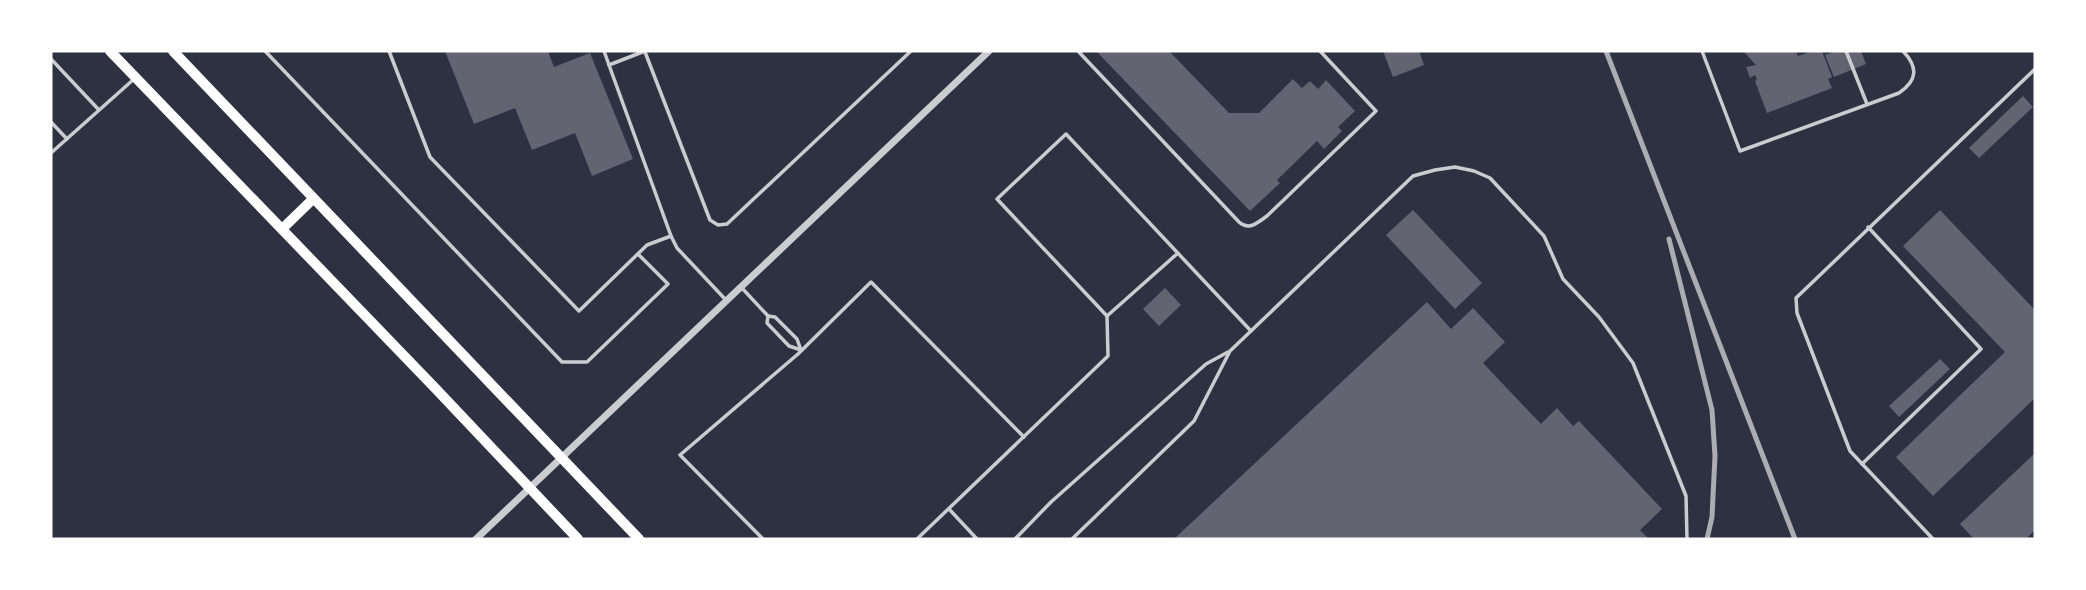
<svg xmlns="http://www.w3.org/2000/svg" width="2086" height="590" viewBox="0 0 2086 590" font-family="Roboto,sans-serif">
<rect width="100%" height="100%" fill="#2d3142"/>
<g fill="#626471">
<path d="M 445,51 L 548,51 L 554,67 L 590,53 L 633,159 L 592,176 L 575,133 L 532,150 L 515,108 L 474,124 Z"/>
<path d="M 1096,51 L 1169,51 L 1229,113 L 1259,113 L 1293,79 L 1302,88 L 1310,81 L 1318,89 L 1326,80 L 1355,111 L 1338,127 L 1342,131 L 1324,149 L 1317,141 L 1277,180 L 1280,183 L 1250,211 Z"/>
<path d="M 1383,51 L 1419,51 L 1424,65 L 1393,77 Z"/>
<path d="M 1743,51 L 1796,51 L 1798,56 L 1813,51 L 1822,51 L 1832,77 L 1828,79 L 1832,88 L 1767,113 L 1755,81 L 1757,80 L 1755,75 L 1750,78 L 1746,67 L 1756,65 Z"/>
<path d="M 1836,51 L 1861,51 L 1866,64 L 1834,77 L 1825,55 Z"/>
<path d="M 2023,96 L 2033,107 L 1979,158 L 1969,148 Z"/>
<path d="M 1413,210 L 1482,283 L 1455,309 L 1386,235 Z"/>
<path d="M 1940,210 L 2035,310 L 2035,398 L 1933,496 L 1896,457 L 2005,352 L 1903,246 Z"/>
<path d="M 1165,288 L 1181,305 L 1159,326 L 1143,309 Z"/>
<path d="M 1427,302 L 1451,329 L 1473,308 L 1505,342 L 1483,363 L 1541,424 L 1557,408 L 1573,426 L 1579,421 L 1662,509 L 1640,530 L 1649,539 L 1174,539 Z"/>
<path d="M 1940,359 L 1950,369 L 1899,417 L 1889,406 Z"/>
<path d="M 2035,453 L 2035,530 L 2026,539 L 1974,539 L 1960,524 Z"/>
</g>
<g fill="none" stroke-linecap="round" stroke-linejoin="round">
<g stroke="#caccd0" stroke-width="3.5">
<path d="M 265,51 L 562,362 L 587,362 L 668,284 L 638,254"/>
<path d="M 389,51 L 430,157 L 579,311 L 647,245 L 671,236"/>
<path d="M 604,51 L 609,65"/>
<path d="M 645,51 L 609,65 L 671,236 L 677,248 L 725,299"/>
<path d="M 1078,51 L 1239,222 C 1249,231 1257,223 1267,216 L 1376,111 L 1320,51"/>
<path d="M 1702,51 L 1740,151 L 1899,93 C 1918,80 1918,67 1903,51"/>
<path d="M 1846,51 L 1867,104"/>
<path d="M 645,52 L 710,220 L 718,225 L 727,224 L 911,51"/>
<path d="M 51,59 L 99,110"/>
<path d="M 51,122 L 67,139"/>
<path d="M 51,153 L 134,79"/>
<path d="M 1178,253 L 1107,316 L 997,199 L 1066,134 L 1251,331"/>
<path d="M 741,287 L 768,316"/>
<path d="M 768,316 L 775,317 L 797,339 L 801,350 L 789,346 L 767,323 Z"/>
<path d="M 1862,464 L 1981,349 L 1868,227"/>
<path d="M 949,509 L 977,539"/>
<path d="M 763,539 L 680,455 L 798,354 L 871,282 L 1024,437"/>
<path d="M 917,539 L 1108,356 L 1107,316"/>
<path d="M 1015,539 L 1051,502 L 1206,364 L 1228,352"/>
<path d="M 1072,539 L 1194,421 L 1230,351 L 1413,176 L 1435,170 L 1455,167 L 1474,171 L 1490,178 L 1544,236 L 1563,279 L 1599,317 L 1633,363 L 1686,496 L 1687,539"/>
<path d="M 1933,539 L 1850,451 L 1797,313 L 1796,298 L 2035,69"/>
</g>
<path stroke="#caccd0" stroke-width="7" d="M 476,539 L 989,51"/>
<g stroke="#fff" stroke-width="10">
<path d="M 110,51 L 436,389 L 578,539"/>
<path d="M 173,51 L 639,539"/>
<path d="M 282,229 L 313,199"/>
</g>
<g stroke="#abadb3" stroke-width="5">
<path d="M 1606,51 L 1795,539"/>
<path d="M 1669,239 L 1712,410 L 1715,456 L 1712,517 L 1707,539"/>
</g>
</g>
<rect width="2086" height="590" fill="none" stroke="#ffffff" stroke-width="105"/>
</svg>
